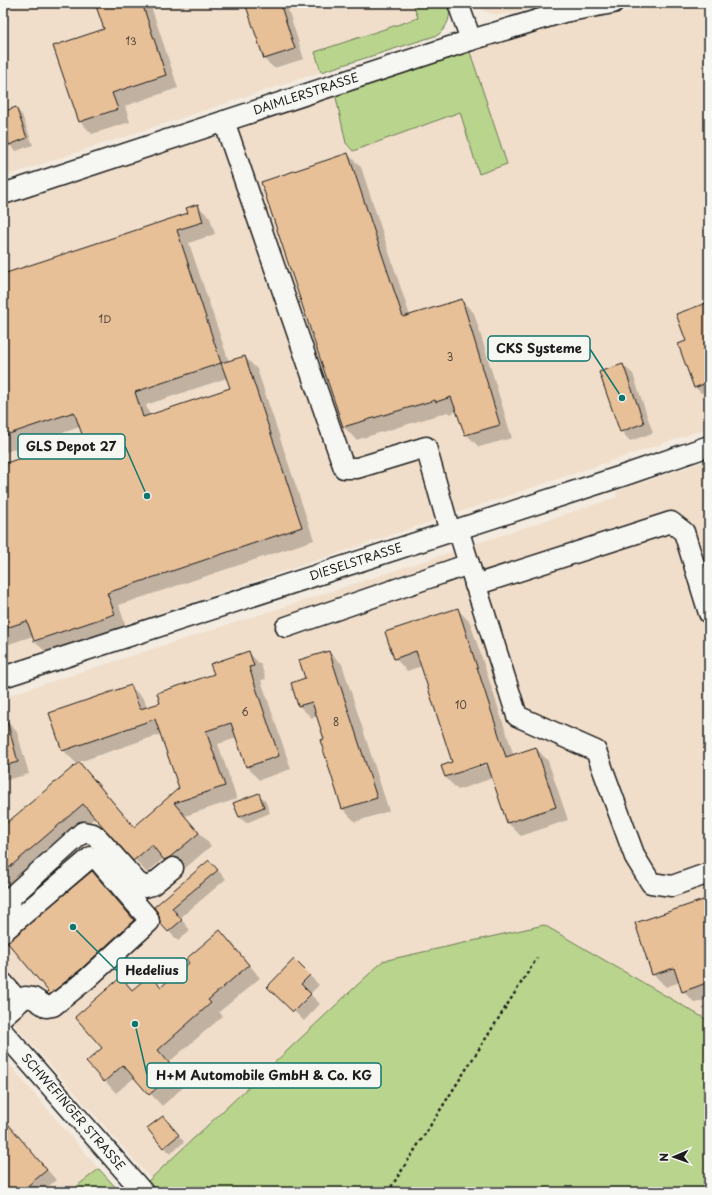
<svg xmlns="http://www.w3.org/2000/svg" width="712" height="1195" viewBox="0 0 712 1195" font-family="'Playpen Sans',sans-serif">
<rect width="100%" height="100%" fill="#f3ebe0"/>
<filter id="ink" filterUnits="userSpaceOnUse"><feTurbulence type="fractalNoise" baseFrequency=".025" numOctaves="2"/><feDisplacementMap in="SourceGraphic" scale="8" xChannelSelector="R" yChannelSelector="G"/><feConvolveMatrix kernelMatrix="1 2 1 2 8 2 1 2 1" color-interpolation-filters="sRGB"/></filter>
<g filter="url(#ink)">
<g fill="#f0deca">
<path d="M 3,3 L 413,3 L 418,18 L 315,52 L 321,72 L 3,177 Z"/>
<path d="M 475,3 L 551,3 L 510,14 L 497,15 L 484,11 Z"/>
<path d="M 677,3 L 709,3 L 709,428 L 3,666 L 3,204 L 335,93 L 346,143 L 353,151 L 460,112 L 480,174 L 507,163 L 469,49 L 563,22 Z"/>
<path d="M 709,460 L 709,1021 L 544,925 L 384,961 L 151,1179 L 3,1012 L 3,697 L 296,603 L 617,497 L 616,491 Z"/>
<path d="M 3,1057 L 99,1169 L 69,1192 L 3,1192 Z"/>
</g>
<g fill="#b9d58d" stroke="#6a7854">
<path d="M 413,3 L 448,3 C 452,16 448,26 438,35 L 321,72 L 315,52 L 418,18 Z"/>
<path d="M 469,49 L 507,164 L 479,174 L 460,112 L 353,151 L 346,143 L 335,93 Z"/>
<path d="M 544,925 L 709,1021 L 709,1192 L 154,1192 L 146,1183 L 383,961 Z"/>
<path d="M 99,1169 L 120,1192 L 82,1192 L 77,1186 Z"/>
</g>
<g fill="#0003" fill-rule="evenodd">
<path d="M 109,3 L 147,3 L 151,6 L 178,88 L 125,106 L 130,122 L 92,134 L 80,121 L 105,30 Z"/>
<path d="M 246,3 L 286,3 L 304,59 L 274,68 L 264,59 Z"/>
<path d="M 16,108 L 22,115 L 33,145 L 16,151 L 11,146 L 6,148 L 3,145 L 3,113 Z"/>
<path d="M 348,154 L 361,167 L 410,316 L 461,300 L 474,313 L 512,438 L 479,447 L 466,434 L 457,411 L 450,414 L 448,412 L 356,440 L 344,427 L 262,182 Z"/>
<path d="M 197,205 L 210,218 L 215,234 L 189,243 L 229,362 L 245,357 L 257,369 L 314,540 L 119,605 L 126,627 L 47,653 L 34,641 L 33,636 L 3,646 L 3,465 L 84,438 L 80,427 L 3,453 L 3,275 L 189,213 ZM 227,378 L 231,389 L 150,416 L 146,405 Z"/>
<path d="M 709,303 L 709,390 L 701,393 L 695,387 L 687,342 Z"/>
<path d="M 623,365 L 633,374 L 653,433 L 630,441 L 621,431 Z"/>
<path d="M 458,610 L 470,622 L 514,756 L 536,748 L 548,761 L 568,820 L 521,836 L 508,823 L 493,778 L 458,790 L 445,777 L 453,763 L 422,666 L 407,671 L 395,658 ZM 492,761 L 492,763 L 463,772 L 463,770 Z"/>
<path d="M 248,652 L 261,665 L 266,679 L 261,680 L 291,769 L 259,780 L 247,767 L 237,738 L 218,744 L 237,799 L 185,816 L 211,846 L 183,870 L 178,872 L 164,858 L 147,873 L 96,817 L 8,892 L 3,907 L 3,818 L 8,823 L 79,763 L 91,776 L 135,827 L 180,789 L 161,734 L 76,763 L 63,750 L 131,687 L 144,699 L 147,708 L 162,703 L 215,674 ZM 135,700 L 138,700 L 142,714 Z"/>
<path d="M 329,652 L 342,664 L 389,811 L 355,822 L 343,809 L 325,739 L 318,716 L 312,718 L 299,706 L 306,679 Z"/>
<path d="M 6,720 L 17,732 L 29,774 L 3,781 L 3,721 Z"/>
<path d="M 258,794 L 265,800 L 270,813 L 246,823 L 239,817 Z"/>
<path d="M 209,861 L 226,879 L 180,918 L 190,930 L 178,941 L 161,923 L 160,915 Z"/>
<path d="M 92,872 L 143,930 L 57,1002 L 47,993 L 50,991 Z"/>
<path d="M 709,900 L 709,999 L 695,1003 L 683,991 L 680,982 L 666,987 L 653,974 Z"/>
<path d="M 220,932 L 232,943 L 260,978 L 219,1012 L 223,1016 L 169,1062 L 188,1083 L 162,1106 L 135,1077 L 116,1093 L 105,1081 L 104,1048 L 121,979 L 133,991 L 150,976 L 162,988 L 191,963 Z"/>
<path d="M 294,960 L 319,985 L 310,994 L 320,1004 L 304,1021 L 269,986 Z"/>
<path d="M 3,1118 L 56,1180 L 41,1192 L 3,1192 Z"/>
<path d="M 169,1123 L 184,1142 L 170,1154 L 148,1129 Z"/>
</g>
<g fill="#e8c098" stroke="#1c1c1c" fill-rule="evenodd">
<path d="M 106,3 L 142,3 L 166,75 L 112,93 L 118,109 L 79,122 L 53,46 L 104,29 L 96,6 Z"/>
<path d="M 245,3 L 280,3 L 295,49 L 264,59 Z"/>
<path d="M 16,107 L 27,138 L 9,145 L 7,139 L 3,140 L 3,112 Z"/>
<path d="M 348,153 L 403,317 L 462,299 L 500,425 L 465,435 L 451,397 L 436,402 L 435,400 L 343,427 L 261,182 Z"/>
<path d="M 198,204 L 203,222 L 177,230 L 221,363 L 245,356 L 302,527 L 107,593 L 115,614 L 34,641 L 27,621 L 3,629 L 3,464 L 83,437 L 74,412 L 3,436 L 3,274 L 188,213 L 186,208 ZM 221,363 L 230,388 L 143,417 L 135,392 Z"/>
<path d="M 709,302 L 709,382 L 694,388 L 678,344 L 686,341 L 676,314 Z"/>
<path d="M 623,364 L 644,423 L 620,432 L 599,372 Z"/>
<path d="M 458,608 L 506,757 L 536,747 L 556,807 L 507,823 L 487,763 L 445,777 L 441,766 L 452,762 L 416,651 L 394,659 L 385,632 Z"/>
<path d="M 249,651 L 254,666 L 249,667 L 279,756 L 246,767 L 231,723 L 206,731 L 225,786 L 174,803 L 199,833 L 170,857 L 164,860 L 152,845 L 133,861 L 83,804 L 3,873 L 3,826 L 79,762 L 134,827 L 179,788 L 155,719 L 62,751 L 49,713 L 131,685 L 140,709 L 160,703 L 157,693 L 214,674 L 210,664 Z"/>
<path d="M 329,651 L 377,798 L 342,809 L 320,740 L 324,739 L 312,702 L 298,706 L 291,683 L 305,678 L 299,660 Z"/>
<path d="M 3,721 L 7,721 L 18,762 L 3,766 Z"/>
<path d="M 259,793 L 264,807 L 239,817 L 233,803 Z"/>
<path d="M 209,860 L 218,870 L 172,908 L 182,920 L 168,932 L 160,923 L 159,915 L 154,907 Z"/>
<path d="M 92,871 L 134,920 L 80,970 L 49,995 L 46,993 L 48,991 L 7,942 Z"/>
<path d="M 709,898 L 709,982 L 682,992 L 674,968 L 652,975 L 635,923 Z"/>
<path d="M 220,930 L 249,965 L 208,1000 L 211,1003 L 158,1050 L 176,1071 L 149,1095 L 123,1065 L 104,1082 L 86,1062 L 102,1048 L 75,1017 L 121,977 L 132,990 L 150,975 L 161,987 L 189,963 L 186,959 Z"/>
<path d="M 294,959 L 310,975 L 301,984 L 311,994 L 293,1012 L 267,987 Z"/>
<path d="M 163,1116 L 179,1135 L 163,1148 L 147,1128 Z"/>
<path d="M 3,1118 L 47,1170 L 20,1192 L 3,1192 Z"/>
</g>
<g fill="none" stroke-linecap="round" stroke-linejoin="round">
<g stroke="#1c1c1c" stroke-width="23">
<g id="minor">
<path d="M 458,3 L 471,40"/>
<path d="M 224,121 L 344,468 L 357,468 L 426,447 L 450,532"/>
<path d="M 3,194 L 471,40 L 564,12 L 613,3"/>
<path d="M 469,564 L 517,716 L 596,751 L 635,857 L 651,883 L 672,886 L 709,873"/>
<path d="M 475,585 L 671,522 L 684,532 L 709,613"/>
<path d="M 286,627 L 469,564 L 458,529"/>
<path d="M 3,677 L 625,475 L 709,446"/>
<path d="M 3,917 L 6,914 L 12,896 L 83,832 L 93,834 L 97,837 L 136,881 L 144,887 L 152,885 L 173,868"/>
<path d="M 3,932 L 91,857 L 97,859 L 148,918 L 149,922 L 87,979 L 53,1006 L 47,1007 L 33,998 L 25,997 L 3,1016"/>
<path d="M 3,983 L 19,1002"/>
<path d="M 3,1032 L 143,1192"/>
</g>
</g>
<path stroke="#1c1c1c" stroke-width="2.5" stroke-dasharray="3 3" stroke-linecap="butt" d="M 388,1192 L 537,958"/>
<use href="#minor" stroke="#f6f6f2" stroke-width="20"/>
</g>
</g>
<g text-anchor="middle" stroke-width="3" stroke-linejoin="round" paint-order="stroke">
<g font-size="10" fill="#4f453b">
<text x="131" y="45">13</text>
<text x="105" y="323">1D</text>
<text x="450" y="361">3</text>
<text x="461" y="709">10</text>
<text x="245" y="716">6</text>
<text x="336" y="726">8</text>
</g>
<g font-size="12" fill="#1c1c1c" stroke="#f6f6f2">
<text transform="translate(306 94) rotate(-18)" y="4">DAIMLERSTRASSE</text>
<text transform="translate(356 562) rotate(-18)" y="4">DIESELSTRASSE</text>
<text transform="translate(73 1112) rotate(49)" y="4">SCHWEFINGER STRASSE</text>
</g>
</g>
<path fill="none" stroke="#0f766e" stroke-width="1.5" d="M622 398L590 349M147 496L125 446M73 927L117 971M135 1024L147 1075"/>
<g fill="#0f766e" stroke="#f6f6f2" stroke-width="1.5">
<circle cx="622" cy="398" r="4"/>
<circle cx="147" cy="496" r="4"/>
<circle cx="73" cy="927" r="4"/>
<circle cx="135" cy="1024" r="4"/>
</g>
<g fill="#f6f6f2" stroke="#0f766e" stroke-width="1.5">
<rect x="488" y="336" width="102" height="25" rx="4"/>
<rect x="18" y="434" width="107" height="25" rx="4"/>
<rect x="117" y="958" width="70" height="25" rx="4"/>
<rect x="147" y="1063" width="234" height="25" rx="4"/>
</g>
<g font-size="13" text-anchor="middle" font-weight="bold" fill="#1c1c1c">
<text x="539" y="353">CKS Systeme</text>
<text x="71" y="451">GLS Depot 27</text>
<text x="152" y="975">Hedelius</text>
<text x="264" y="1080">H+M Automobile GmbH &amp; Co. KG</text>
</g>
<rect width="712" height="1195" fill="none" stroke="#f6f6f2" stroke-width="16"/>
<rect x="8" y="8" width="696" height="1179" fill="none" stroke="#1c1c1c" stroke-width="1.5" filter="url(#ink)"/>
<g transform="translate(674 1157) rotate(268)" stroke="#f6f6f2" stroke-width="3" paint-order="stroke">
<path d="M0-3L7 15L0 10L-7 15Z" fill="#1c1c1c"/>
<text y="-6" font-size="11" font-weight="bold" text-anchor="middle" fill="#1c1c1c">N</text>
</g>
</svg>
